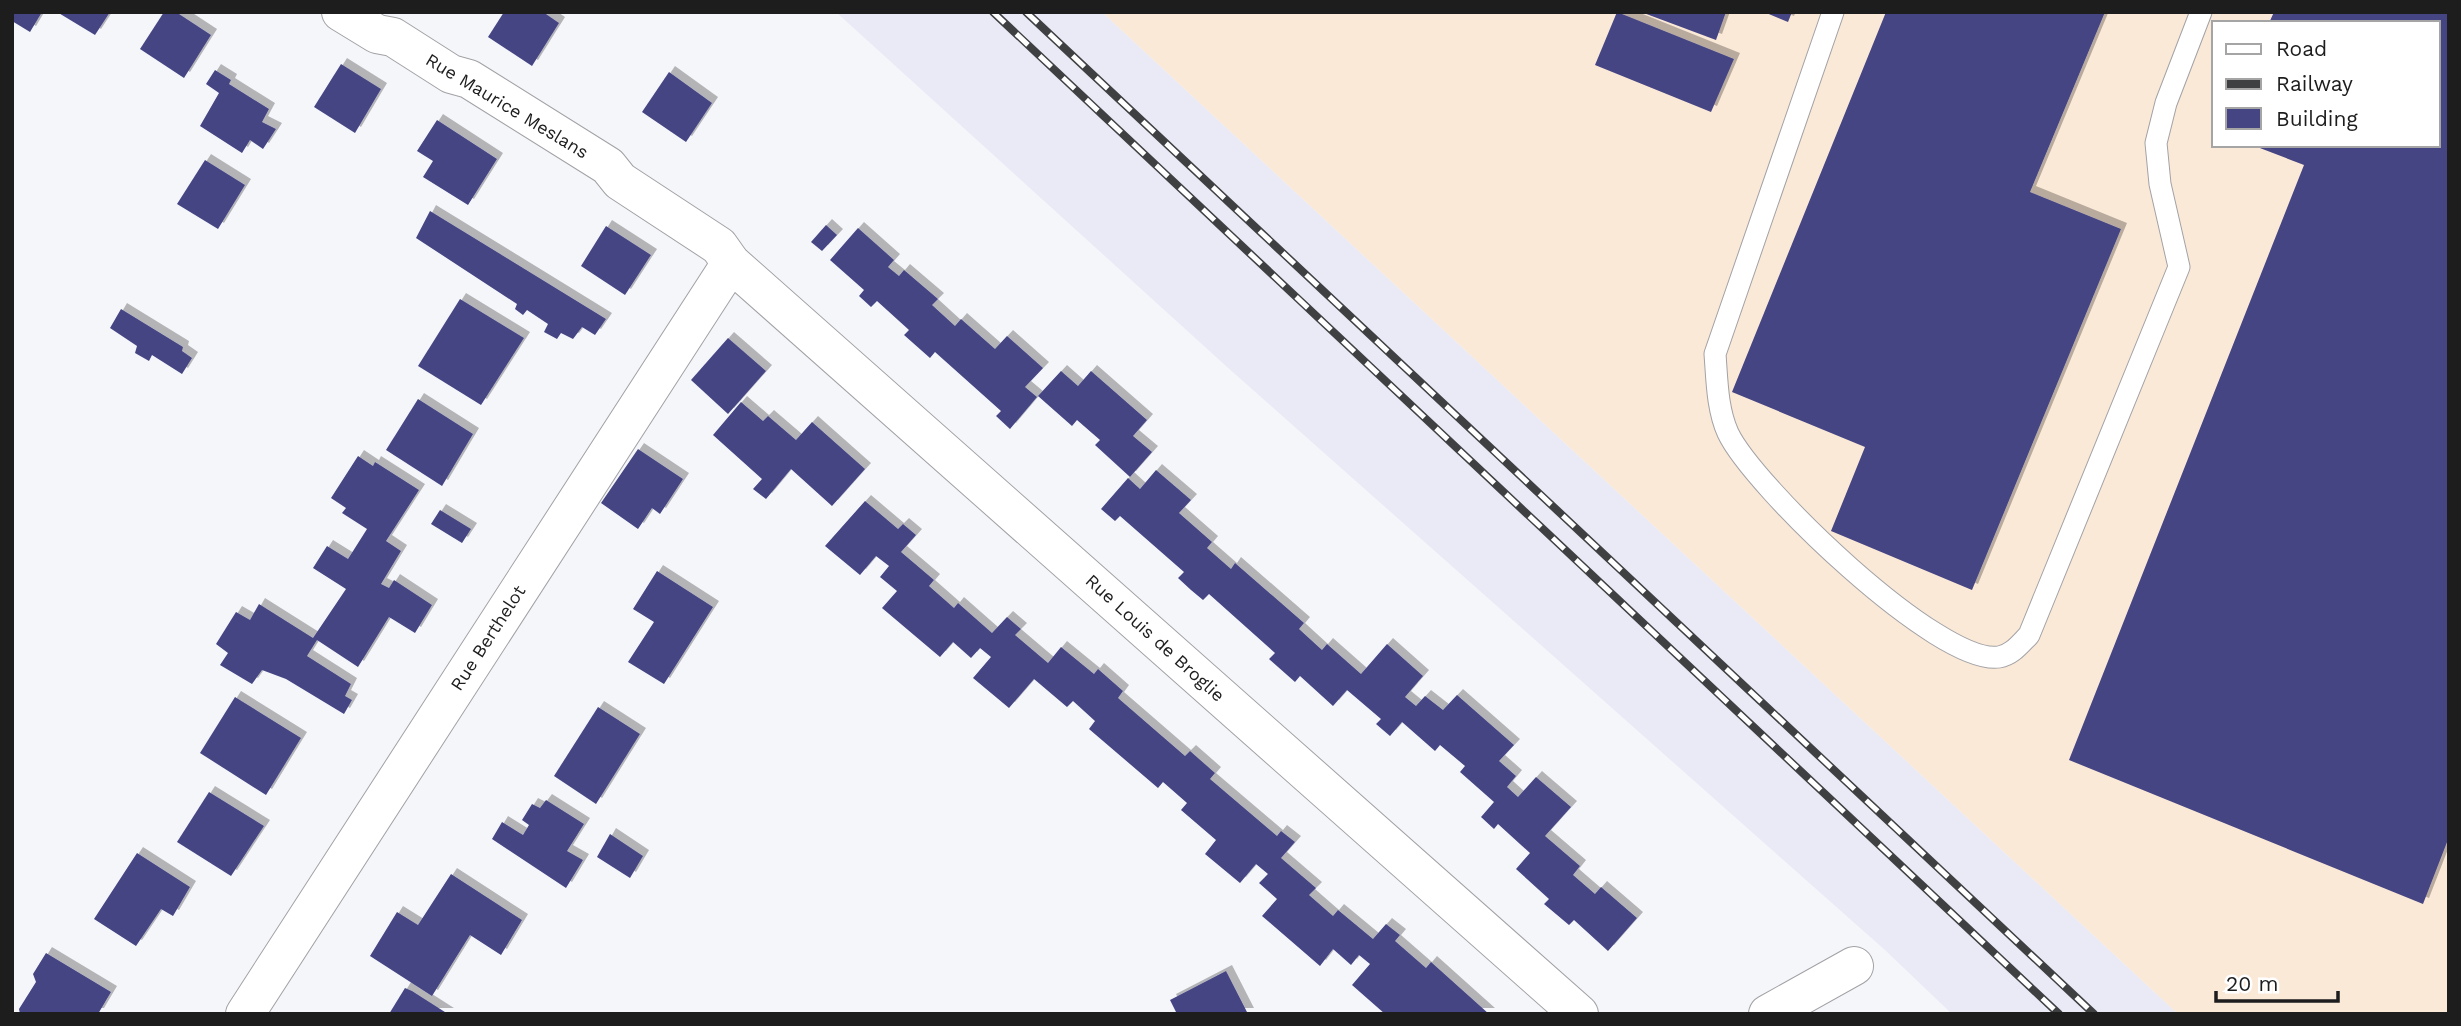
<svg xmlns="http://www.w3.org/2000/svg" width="2461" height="1026" viewBox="0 0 2461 1026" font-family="'Work Sans',sans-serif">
<defs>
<filter id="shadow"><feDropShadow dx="6" dy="-6" stdDeviation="0" flood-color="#0004"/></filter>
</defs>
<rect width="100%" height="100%" fill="#f5f6fa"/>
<path fill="#e9eaf6" d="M 836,12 L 1102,12 L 2178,1014 L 1952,1014 L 1885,950 L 1226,366 Z"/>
<path fill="#fbe9d8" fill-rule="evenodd" d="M 1102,12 L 2449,12 L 2449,1014 L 2178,1014 ZM 2214,23 L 2438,23 L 2438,145 L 2214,145 Z"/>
<g fill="#454584" filter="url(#shadow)">
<path d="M 12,12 L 42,12 L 30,32 L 12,21 Z"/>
<path d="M 57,12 L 110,12 L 95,35 Z"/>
<path d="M 164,12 L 176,12 L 211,35 L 184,78 L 140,49 Z"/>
<path d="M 504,12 L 543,12 L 559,23 L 532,66 L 488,37 Z"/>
<path d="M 1617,12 L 1734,59 L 1711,112 L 1595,65 Z"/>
<path d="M 1641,12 L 1726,12 L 1716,40 Z"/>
<path d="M 1764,12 L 1792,12 L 1788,22 Z"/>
<path d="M 1886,12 L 2105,12 L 2030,192 L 2121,229 L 1972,590 L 1831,531 L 1865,447 L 1732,392 Z"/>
<path d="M 2274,12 L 2449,12 L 2449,837 L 2423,904 L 2069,760 L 2304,165 L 2252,145 L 2438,145 L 2438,23 L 2269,23 Z"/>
<path d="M 341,64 L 381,89 L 355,133 L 314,107 Z"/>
<path d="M 215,70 L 231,80 L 229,84 L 269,109 L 262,122 L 276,129 L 263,149 L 250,140 L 242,153 L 200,126 L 219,93 L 206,84 Z"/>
<path d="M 669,72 L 712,103 L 686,142 L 642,112 Z"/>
<path d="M 437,120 L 497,159 L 468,205 L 423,177 L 433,161 L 417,151 Z"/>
<path d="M 205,160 L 245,185 L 218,229 L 177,204 Z"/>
<path d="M 430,211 L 606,319 L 595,335 L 582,327 L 573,339 L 561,333 L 557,339 L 544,332 L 548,324 L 527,310 L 523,315 L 515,309 L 517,304 L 416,238 Z"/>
<path d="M 826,225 L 837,235 L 822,251 L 811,242 Z"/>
<path d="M 606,226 L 651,255 L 625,295 L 581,266 Z"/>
<path d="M 858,228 L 894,260 L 888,267 L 899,276 L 904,270 L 938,299 L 932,305 L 955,326 L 961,319 L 995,349 L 1007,336 L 1043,368 L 1025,387 L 1037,397 L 1010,429 L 996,416 L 1001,411 L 935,352 L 930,358 L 904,335 L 909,330 L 877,301 L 871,307 L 859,296 L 864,290 L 830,260 Z"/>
<path d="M 460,299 L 524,338 L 481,405 L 418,366 Z"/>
<path d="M 121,309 L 183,347 L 182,351 L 192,358 L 182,374 L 152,355 L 149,361 L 135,353 L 137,346 L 110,328 Z"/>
<path d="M 728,338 L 766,371 L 728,414 L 691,380 Z"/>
<path d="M 1061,371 L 1078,386 L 1091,371 L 1147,420 L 1133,436 L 1152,452 L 1130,477 L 1095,445 L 1100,440 L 1077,420 L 1072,426 L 1038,396 Z"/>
<path d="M 418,399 L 473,434 L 442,486 L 386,450 Z"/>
<path d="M 741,402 L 763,421 L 768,416 L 796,440 L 812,422 L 865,469 L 832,506 L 791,469 L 766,499 L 753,489 L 762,479 L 713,435 Z"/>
<path d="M 638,449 L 683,479 L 660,514 L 652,508 L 638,529 L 601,503 Z"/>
<path d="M 358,456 L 373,466 L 375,462 L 419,490 L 386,541 L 401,551 L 381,584 L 389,588 L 394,580 L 432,605 L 415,633 L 389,617 L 358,667 L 317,640 L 307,656 L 351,684 L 345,696 L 352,700 L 344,714 L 286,679 L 262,670 L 252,684 L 220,665 L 228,653 L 216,644 L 236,612 L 250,620 L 259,604 L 313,638 L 346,589 L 313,568 L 327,546 L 348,559 L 367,529 L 342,513 L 346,508 L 331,498 Z"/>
<path d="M 1156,470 L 1191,500 L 1179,513 L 1212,542 L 1207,548 L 1231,569 L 1235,563 L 1304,623 L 1299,629 L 1322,650 L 1327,644 L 1361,674 L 1387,644 L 1423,676 L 1405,697 L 1416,706 L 1425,696 L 1443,710 L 1457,695 L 1514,745 L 1499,761 L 1516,776 L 1507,787 L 1518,797 L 1536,777 L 1571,807 L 1545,836 L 1580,866 L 1573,875 L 1595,894 L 1601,887 L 1637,918 L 1608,951 L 1574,920 L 1569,925 L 1544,904 L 1549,899 L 1516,869 L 1530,853 L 1498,824 L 1494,829 L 1481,817 L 1494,802 L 1460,772 L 1465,766 L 1440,745 L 1435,751 L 1402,722 L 1390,736 L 1376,724 L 1381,719 L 1347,690 L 1333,706 L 1300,676 L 1295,682 L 1269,659 L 1275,653 L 1209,594 L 1203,600 L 1191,590 L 1178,578 L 1184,572 L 1120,516 L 1115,521 L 1101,509 L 1128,478 L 1140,489 Z"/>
<path d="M 865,501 L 898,529 L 903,524 L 916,535 L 901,552 L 934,580 L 929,586 L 954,608 L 958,603 L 992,633 L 1007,617 L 1021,629 L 1015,635 L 1048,663 L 1061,647 L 1094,674 L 1098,669 L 1123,691 L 1118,698 L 1185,756 L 1190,751 L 1215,773 L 1210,779 L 1277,836 L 1281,831 L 1295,842 L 1281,858 L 1316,888 L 1309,895 L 1333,916 L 1338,910 L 1373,939 L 1386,924 L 1400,935 L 1395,941 L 1426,968 L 1431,962 L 1489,1014 L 1385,1014 L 1352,985 L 1370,964 L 1359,955 L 1351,965 L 1333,949 L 1320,966 L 1262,916 L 1277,899 L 1259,883 L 1268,874 L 1256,864 L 1240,883 L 1205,854 L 1216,840 L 1181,810 L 1187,803 L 1163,782 L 1158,788 L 1089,729 L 1095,721 L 1073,701 L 1067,707 L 1034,679 L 1009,708 L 973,678 L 991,657 L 980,648 L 971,658 L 953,642 L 940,657 L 882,608 L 897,591 L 880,577 L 889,566 L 876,556 L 860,575 L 825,546 Z"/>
<path d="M 440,510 L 471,529 L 462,543 L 431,524 Z"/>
<path d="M 657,571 L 713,607 L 664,684 L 628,662 L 654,622 L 633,609 Z"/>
<path d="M 235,697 L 301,738 L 266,795 L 200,753 Z"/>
<path d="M 598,707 L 640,734 L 596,804 L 554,776 Z"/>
<path d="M 209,792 L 264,826 L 231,876 L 177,842 Z"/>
<path d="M 546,800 L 584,824 L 567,851 L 583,860 L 566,888 L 492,839 L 502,822 L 523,835 L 529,825 L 522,820 L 532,804 L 540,808 Z"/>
<path d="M 610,834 L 643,856 L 630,878 L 597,857 Z"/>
<path d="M 137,853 L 190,887 L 173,916 L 161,909 L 136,946 L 94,919 Z"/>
<path d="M 451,874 L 522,920 L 501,955 L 470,935 L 432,996 L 370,956 L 397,912 L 418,925 Z"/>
<path d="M 46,953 L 111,992 L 98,1014 L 20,1014 L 19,1009 L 36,982 L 33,974 Z"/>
<path d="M 1226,971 L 1248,1014 L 1177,1014 L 1170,1000 Z"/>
<path d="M 405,988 L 412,991 L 448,1014 L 389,1014 Z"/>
</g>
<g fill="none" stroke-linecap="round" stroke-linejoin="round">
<g stroke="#a2a2a6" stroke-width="23">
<path id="lane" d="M 1833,12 L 1715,354 C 1717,379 1717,409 1728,433 C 1753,486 1939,666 1999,657 C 2012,655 2020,644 2029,635 L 2179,267 L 2160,184 L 2156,143 L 2166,103 L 2201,12"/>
</g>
<g stroke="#a2a2a6" stroke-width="40">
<g id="street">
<path d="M 341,12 L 377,34 L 393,37 L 451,74 L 469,79 L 608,166 L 620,181 L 719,246 L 731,263 L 1579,1014"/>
<path d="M 245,1014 L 731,263"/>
<path d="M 1768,1014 L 1854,966"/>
</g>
</g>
<use href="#lane" stroke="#fff" stroke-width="21"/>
<use href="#street" stroke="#fff" stroke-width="38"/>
<g stroke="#3f4041" stroke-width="8">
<g id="rail">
<path d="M 993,12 L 2059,1014"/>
<path d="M 1026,12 L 2094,1014"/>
</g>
</g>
<use href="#rail" stroke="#fff" stroke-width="5" stroke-dasharray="16" stroke-linecap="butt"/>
</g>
<g text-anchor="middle" stroke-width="7" stroke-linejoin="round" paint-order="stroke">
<g font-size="18" fill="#1d1d1e" stroke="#fff">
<text transform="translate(507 106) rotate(31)" y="6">Rue Maurice Meslans</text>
<text transform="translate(488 638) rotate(-57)" y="6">Rue Berthelot</text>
<text transform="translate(1155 638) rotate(42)" y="6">Rue Louis de Broglie</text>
</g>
</g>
<rect width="2461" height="1026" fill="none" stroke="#1d1d1e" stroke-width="28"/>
<rect x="2212" y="21" width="228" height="126" fill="#ffffff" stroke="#a5a5a5" stroke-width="2"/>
<rect x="2226" y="44" width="35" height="10" fill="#ffffff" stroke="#a5a5a5" stroke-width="2"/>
<text x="2276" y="56" font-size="21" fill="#1d1d1e">Road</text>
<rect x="2226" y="79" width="35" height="10" fill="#3f4041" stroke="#a5a5a5" stroke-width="2"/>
<text x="2276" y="91" font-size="21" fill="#1d1d1e">Railway</text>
<rect x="2226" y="108" width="35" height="21" fill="#454584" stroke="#a5a5a5" stroke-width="2"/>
<text x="2276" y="126" font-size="21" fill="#1d1d1e">Building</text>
<path d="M2216 991v10h122v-10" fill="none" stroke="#1d1d1e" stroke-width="3.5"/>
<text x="2226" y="991" font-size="21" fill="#1d1d1e" stroke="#ffffff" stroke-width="5" paint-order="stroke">20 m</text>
</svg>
